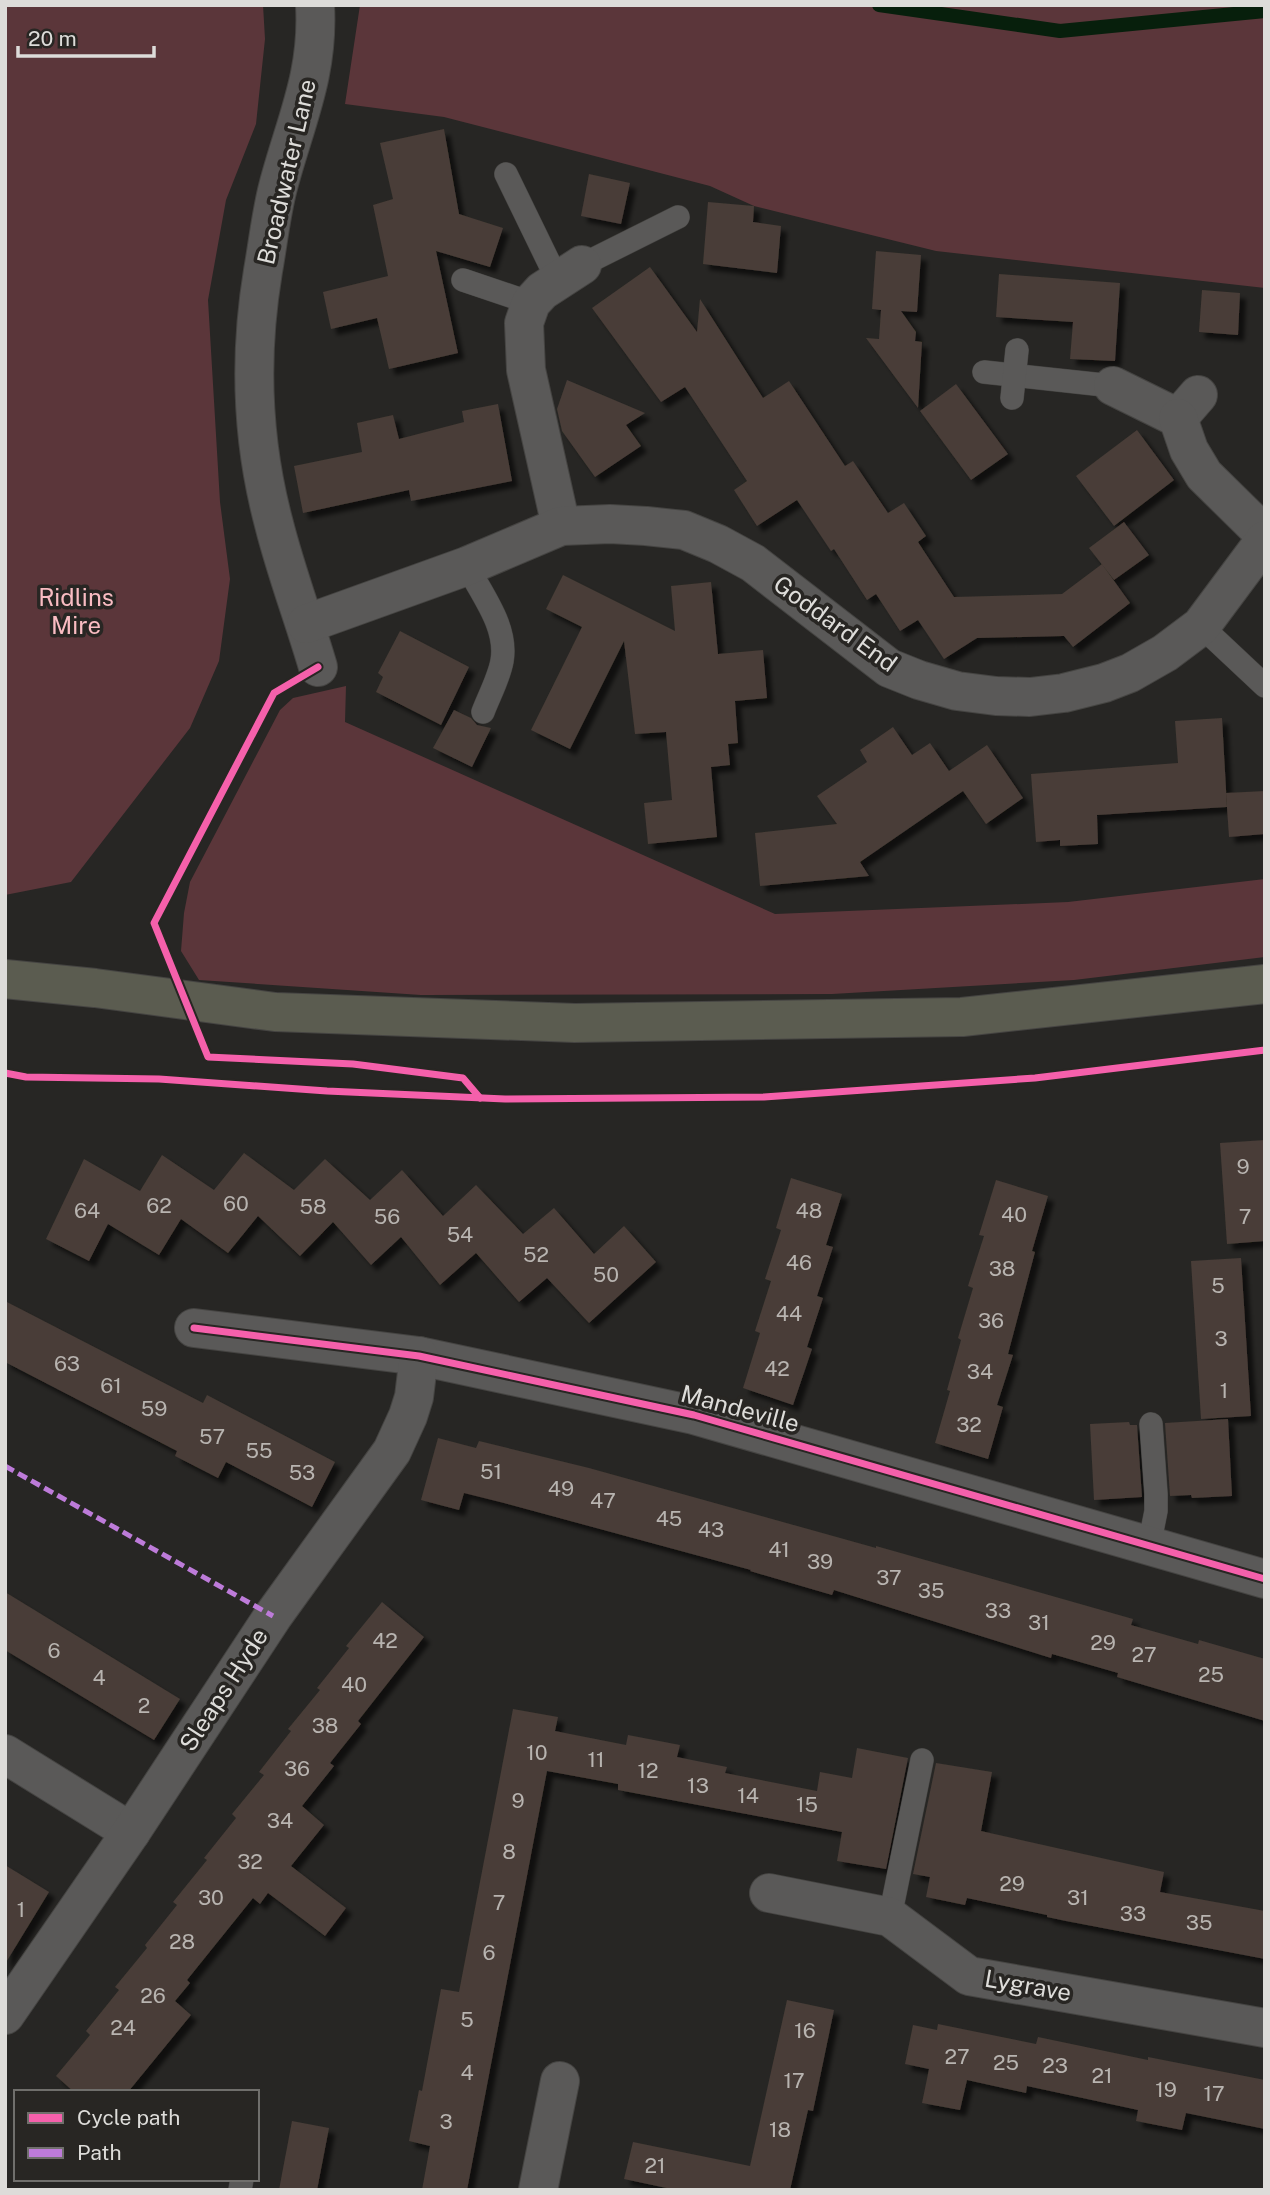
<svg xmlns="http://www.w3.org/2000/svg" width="1270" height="2195" viewBox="0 0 1270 2195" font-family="'Public Sans',sans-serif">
<defs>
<filter id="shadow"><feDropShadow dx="6" dy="6" stdDeviation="2" flood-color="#0009"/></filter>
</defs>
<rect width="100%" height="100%" fill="#272624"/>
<g fill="#5b363a">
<path d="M 5,5 L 263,5 L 265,39 L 256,124 L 226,200 L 208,300 L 220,502 L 230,579 L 219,661 L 190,728 L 71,882 L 5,895 Z"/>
<path d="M 360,5 L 1265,5 L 1265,288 L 936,251 L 754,206 L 710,186 L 444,117 L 345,104 Z"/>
<path d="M 346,686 L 345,722 L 775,914 L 1068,902 L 1265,879 L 1265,957 L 1074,980 L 832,994 L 421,995 L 199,980 L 181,951 L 184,913 L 190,882 L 280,710 L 293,698 Z"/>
</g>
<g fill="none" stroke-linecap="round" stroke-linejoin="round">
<path stroke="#071f0c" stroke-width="14" d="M 879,5 L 1060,31 L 1265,11"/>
</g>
<g fill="#483d37" filter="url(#shadow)">
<path d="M 444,129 L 459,214 L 503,228 L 490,267 L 436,251 L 458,353 L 389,369 L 377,318 L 331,329 L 323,292 L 388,276 L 373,205 L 393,199 L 380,143 Z"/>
<path d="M 589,174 L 630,183 L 621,224 L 581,216 Z"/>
<path d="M 708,202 L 754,206 L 753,222 L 781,226 L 777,273 L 703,264 Z"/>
<path d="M 876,251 L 921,255 L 917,312 L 901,311 L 916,332 L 915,341 L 922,342 L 918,408 L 866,338 L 879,339 L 881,310 L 872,309 Z"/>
<path d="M 650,267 L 697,332 L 700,299 L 763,398 L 789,381 L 845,466 L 853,461 L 888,513 L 904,503 L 926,536 L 918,542 L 954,597 L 1062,594 L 1102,564 L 1130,603 L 1073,647 L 1064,636 L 977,638 L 944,659 L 918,620 L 900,631 L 876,594 L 867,600 L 834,549 L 831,551 L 797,500 L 757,526 L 734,490 L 747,481 L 685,387 L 661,402 L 592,308 Z"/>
<path d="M 999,274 L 1120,283 L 1115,361 L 1070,359 L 1073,322 L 996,317 Z"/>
<path d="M 1202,290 L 1240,293 L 1238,335 L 1199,332 Z"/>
<path d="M 567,380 L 645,413 L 626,425 L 641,446 L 595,477 L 562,431 L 557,409 Z"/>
<path d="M 956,384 L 1008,454 L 971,480 L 920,411 Z"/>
<path d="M 498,404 L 512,481 L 411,501 L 409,490 L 303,513 L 294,466 L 362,452 L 357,423 L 393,415 L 399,439 L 464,422 L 462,411 Z"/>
<path d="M 1137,430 L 1174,480 L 1114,526 L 1076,476 Z"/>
<path d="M 1124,522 L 1149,555 L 1114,580 L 1089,548 Z"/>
<path d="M 563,575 L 675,631 L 671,586 L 711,582 L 718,654 L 763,650 L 767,698 L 735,701 L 738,743 L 728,744 L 730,765 L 711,767 L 717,837 L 648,844 L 644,803 L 672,800 L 666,732 L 635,734 L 624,641 L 570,749 L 531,730 L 582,627 L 546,609 Z"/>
<path d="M 400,631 L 469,667 L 441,725 L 376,692 L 383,677 L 378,673 Z"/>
<path d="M 454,710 L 471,718 L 477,725 L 491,728 L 472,767 L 433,748 Z"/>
<path d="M 1222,718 L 1227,807 L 1097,815 L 1098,844 L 1060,846 L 1060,840 L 1036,842 L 1031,774 L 1178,763 L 1175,721 Z"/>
<path d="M 893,727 L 912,755 L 930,743 L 949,771 L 987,745 L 1023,798 L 986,824 L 963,791 L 860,862 L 869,876 L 760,886 L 755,833 L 837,824 L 817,796 L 867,762 L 860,750 Z"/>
<path d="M 1265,791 L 1265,834 L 1229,837 L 1226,793 Z"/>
<path d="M 1265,1140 L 1265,1241 L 1227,1244 L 1220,1143 Z"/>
<path d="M 244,1153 L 294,1190 L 325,1159 L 370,1200 L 402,1170 L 443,1216 L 476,1185 L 523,1234 L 554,1208 L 594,1254 L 624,1226 L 656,1262 L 589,1323 L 547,1278 L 519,1302 L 476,1253 L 440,1285 L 401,1237 L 371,1265 L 333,1222 L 300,1256 L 258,1216 L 228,1253 L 181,1219 L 159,1255 L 108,1224 L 89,1261 L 46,1239 L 84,1159 L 140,1191 L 162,1155 L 214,1190 Z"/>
<path d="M 791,1178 L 842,1194 L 826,1245 L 833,1247 L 817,1296 L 823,1298 L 807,1347 L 812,1349 L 793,1405 L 743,1388 L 760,1333 L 755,1331 L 771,1281 L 765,1279 L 781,1230 L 776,1228 Z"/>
<path d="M 996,1180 L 1048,1196 L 1032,1251 L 1035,1252 L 1008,1354 L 1013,1355 L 997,1405 L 1003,1407 L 988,1459 L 935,1443 L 950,1391 L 947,1390 L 961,1340 L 958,1338 L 973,1288 L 968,1286 L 984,1236 L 979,1235 Z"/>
<path d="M 1241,1258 L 1251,1416 L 1201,1419 L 1191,1261 Z"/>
<path d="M 5,1301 L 203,1403 L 207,1395 L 335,1462 L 312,1507 L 226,1462 L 218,1478 L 175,1456 L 177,1451 L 5,1362 Z"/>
<path d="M 1228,1419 L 1232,1496 L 1192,1498 L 1191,1495 L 1170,1496 L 1165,1423 Z"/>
<path d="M 1129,1422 L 1130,1425 L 1137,1425 L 1142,1497 L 1094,1500 L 1090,1424 Z"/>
<path d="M 438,1438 L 476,1448 L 479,1441 L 589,1468 L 876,1548 L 876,1546 L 1133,1619 L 1131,1625 L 1198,1644 L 1199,1640 L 1265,1659 L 1265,1721 L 1117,1677 L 1118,1673 L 1052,1654 L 1051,1658 L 834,1590 L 832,1595 L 750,1571 L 751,1570 L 504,1503 L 464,1493 L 459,1510 L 421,1500 Z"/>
<path d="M 5,1592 L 180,1699 L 154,1740 L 5,1650 Z"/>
<path d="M 382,1602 L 424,1637 L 358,1721 L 361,1724 L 330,1763 L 334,1766 L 302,1806 L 324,1825 L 291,1866 L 346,1908 L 325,1936 L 268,1893 L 260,1904 L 253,1898 L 187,1980 L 190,1983 L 175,2001 L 191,2015 L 128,2092 L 74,2092 L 56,2076 L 90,2035 L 86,2031 L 119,1990 L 115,1987 L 147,1948 L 145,1945 L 177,1905 L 173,1902 L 207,1860 L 204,1858 L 236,1818 L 232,1814 L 264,1775 L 259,1772 L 291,1731 L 288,1729 L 320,1690 L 317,1688 L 349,1648 L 346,1646 Z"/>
<path d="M 513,1709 L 558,1717 L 555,1731 L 626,1745 L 628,1735 L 680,1745 L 677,1757 L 727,1767 L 725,1773 L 817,1791 L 820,1772 L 852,1778 L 857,1748 L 908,1758 L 886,1869 L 837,1861 L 842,1832 L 618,1790 L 618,1784 L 547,1771 L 467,2190 L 422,2190 L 430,2146 L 409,2141 L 419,2090 L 422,2091 L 441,1989 L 459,1992 Z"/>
<path d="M 936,1763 L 992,1772 L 981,1831 L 1164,1872 L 1160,1892 L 1265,1911 L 1265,1959 L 1066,1921 L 1047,1917 L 1047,1915 L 967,1898 L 965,1905 L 926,1897 L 930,1877 L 913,1874 Z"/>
<path d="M 5,1865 L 49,1892 L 5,1964 Z"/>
<path d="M 787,2000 L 834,2010 L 813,2111 L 808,2110 L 790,2190 L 676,2190 L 624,2179 L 633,2142 L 750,2166 Z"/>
<path d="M 938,2024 L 1036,2044 L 1038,2037 L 1148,2060 L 1148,2057 L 1265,2080 L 1265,2129 L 1186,2113 L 1182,2130 L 1136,2121 L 1138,2110 L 1027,2086 L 1026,2093 L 967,2080 L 960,2110 L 922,2103 L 929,2069 L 905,2064 L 913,2025 L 937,2030 Z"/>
<path d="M 292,2121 L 329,2128 L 317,2190 L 279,2190 Z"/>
</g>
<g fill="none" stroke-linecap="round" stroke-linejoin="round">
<g stroke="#454442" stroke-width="24">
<g id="service">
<path d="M 506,174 L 558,281"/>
<path d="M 582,265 L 678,217"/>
<path d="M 463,280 L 531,303"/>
<path d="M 984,372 L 1113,386"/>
<path d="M 1012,398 L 1017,350"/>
<path d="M 467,566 C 482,595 508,627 502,661 C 499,678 489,696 483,712"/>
<path d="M 1201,626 L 1265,686"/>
<path d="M 1149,1546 L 1156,1511 L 1156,1494 L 1151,1424"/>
<path d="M 890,1917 L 922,1760"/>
<path d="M 240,2190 L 242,2179"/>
</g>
</g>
<g stroke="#454442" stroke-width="40">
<g id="minor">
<path d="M 315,5 C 319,75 295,122 278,187 C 271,214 268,243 263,271 C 249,355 252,442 274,524 C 286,572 304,619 318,667"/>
<path d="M 1113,386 L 1178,418 L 1198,395"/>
<path d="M 1178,418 L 1189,450 L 1204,475 L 1265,535"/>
<path d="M 561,526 L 526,370 L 524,323 L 531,303 L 542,291 L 582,265"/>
<path d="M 306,624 L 467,566 L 561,526 L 610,524 L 646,526 L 684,530 L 718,544 L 753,563 L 889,668 L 919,680 L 957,691 L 996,696 L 1030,697 L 1064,693 L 1104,683 L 1130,673 L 1165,653 L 1201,626 L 1265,540"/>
<path d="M 194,1328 L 419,1356 L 694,1415 L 1265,1579"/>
<path d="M 5,1754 L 131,1832"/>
<path d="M 769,1893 L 890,1917 L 969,1976 L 1265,2028"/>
<path d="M 5,2015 L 131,1832 L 273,1616 L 392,1451 L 408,1416 L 414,1397 L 419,1356"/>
<path d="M 538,2190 L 560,2081"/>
</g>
</g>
<g stroke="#454442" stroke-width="40">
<path id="trunk" d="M 5,979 L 95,988 L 275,1012 L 575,1023 L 962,1017 L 1265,984"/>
</g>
<use href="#service" stroke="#5a5958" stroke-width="23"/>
<use href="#minor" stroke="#5a5958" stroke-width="38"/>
<use href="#trunk" stroke="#5b5c50" stroke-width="38"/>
<path stroke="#bd7bd9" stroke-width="5" stroke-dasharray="10 5" stroke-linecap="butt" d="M 5,1466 L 273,1616"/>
<g stroke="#282623" stroke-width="11">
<g id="cycleway">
<path d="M 318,667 L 274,693 L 154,923 L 208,1057 L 353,1064 L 463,1078 L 480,1098"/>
<path d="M 5,1073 L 26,1077 L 159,1079 L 327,1091 L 505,1099 L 764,1097 L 1035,1078 L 1265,1050"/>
<path d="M 194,1328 L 419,1356 L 694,1415 L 1265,1579"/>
</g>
</g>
<use href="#cycleway" stroke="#f560ab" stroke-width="7"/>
</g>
<g text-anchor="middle" stroke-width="7" stroke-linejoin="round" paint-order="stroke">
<g font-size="21" fill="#b8b4b0">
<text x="1243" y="1174">9</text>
<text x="236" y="1211">60</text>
<text x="159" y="1213">62</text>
<text x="313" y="1214">58</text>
<text x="87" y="1218">64</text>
<text x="809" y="1218">48</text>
<text x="1014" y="1222">40</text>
<text x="387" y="1224">56</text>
<text x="1245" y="1224">7</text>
<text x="460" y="1242">54</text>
<text x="536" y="1262">52</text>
<text x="799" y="1270">46</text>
<text x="1002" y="1276">38</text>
<text x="606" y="1282">50</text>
<text x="1218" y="1293">5</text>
<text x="789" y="1321">44</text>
<text x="991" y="1328">36</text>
<text x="1221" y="1346">3</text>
<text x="67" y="1371">63</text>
<text x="777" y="1376">42</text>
<text x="980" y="1379">34</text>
<text x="111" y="1393">61</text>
<text x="1224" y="1398">1</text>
<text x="154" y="1416">59</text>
<text x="969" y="1432">32</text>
<text x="212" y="1444">57</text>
<text x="259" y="1458">55</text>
<text x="491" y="1479">51</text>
<text x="302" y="1480">53</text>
<text x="561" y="1496">49</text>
<text x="603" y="1508">47</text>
<text x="669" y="1526">45</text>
<text x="711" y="1537">43</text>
<text x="779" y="1557">41</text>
<text x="820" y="1569">39</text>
<text x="889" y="1585">37</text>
<text x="931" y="1598">35</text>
<text x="998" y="1618">33</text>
<text x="1039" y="1630">31</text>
<text x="385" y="1648">42</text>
<text x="1103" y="1650">29</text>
<text x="54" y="1658">6</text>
<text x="1144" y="1662">27</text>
<text x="1211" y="1682">25</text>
<text x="99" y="1685">4</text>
<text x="354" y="1692">40</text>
<text x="144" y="1713">2</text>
<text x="325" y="1733">38</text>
<text x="537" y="1760">10</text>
<text x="596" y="1767">11</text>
<text x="297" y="1776">36</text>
<text x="648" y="1778">12</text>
<text x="698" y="1793">13</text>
<text x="748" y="1803">14</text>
<text x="518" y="1808">9</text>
<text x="807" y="1812">15</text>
<text x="280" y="1828">34</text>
<text x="509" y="1859">8</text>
<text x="250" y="1869">32</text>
<text x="1012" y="1891">29</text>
<text x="211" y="1905">30</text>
<text x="1078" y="1905">31</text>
<text x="499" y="1910">7</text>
<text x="21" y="1917">1</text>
<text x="1133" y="1921">33</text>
<text x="1199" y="1930">35</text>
<text x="182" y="1949">28</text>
<text x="489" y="1960">6</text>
<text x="153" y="2003">26</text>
<text x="467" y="2027">5</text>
<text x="123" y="2035">24</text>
<text x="805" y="2038">16</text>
<text x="957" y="2064">27</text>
<text x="1006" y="2070">25</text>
<text x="1055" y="2073">23</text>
<text x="467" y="2080">4</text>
<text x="1102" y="2083">21</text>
<text x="794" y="2088">17</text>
<text x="1166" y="2097">19</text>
<text x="1214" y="2101">17</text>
<text x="446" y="2129">3</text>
<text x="780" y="2137">18</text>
<text x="655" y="2173">21</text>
</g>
<g font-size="24" fill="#dddcd9" stroke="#282623">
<text transform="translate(287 172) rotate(-77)" y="8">Broadwater Lane</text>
<text transform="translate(835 624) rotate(36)" y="8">Goddard End</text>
<text transform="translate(740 1409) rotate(15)" y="8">Mandeville</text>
<text transform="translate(224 1690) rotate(-57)" y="8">Sleaps Hyde</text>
<text transform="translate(1028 1986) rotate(10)" y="8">Lygrave</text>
</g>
<g font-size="24" fill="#f9bcc2" stroke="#282623">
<text x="76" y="606">Ridlins<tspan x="76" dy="28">Mire</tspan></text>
</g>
</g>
<rect width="1270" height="2195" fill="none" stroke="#dddcd9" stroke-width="14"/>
<rect x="14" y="2090" width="245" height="91" fill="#282623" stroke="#706f6c" stroke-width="2"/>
<rect x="28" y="2113" width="35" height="10" fill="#f560ab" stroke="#706f6c" stroke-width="2"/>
<text x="77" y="2125" font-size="21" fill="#dddcd9">Cycle path</text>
<rect x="28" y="2148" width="35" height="10" fill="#bd7bd9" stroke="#706f6c" stroke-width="2"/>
<text x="77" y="2160" font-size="21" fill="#dddcd9">Path</text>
<path d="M18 46v10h136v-10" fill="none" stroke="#dddcd9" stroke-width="3.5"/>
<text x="28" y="46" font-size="21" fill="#dddcd9" stroke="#282623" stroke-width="5" paint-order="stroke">20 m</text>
</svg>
